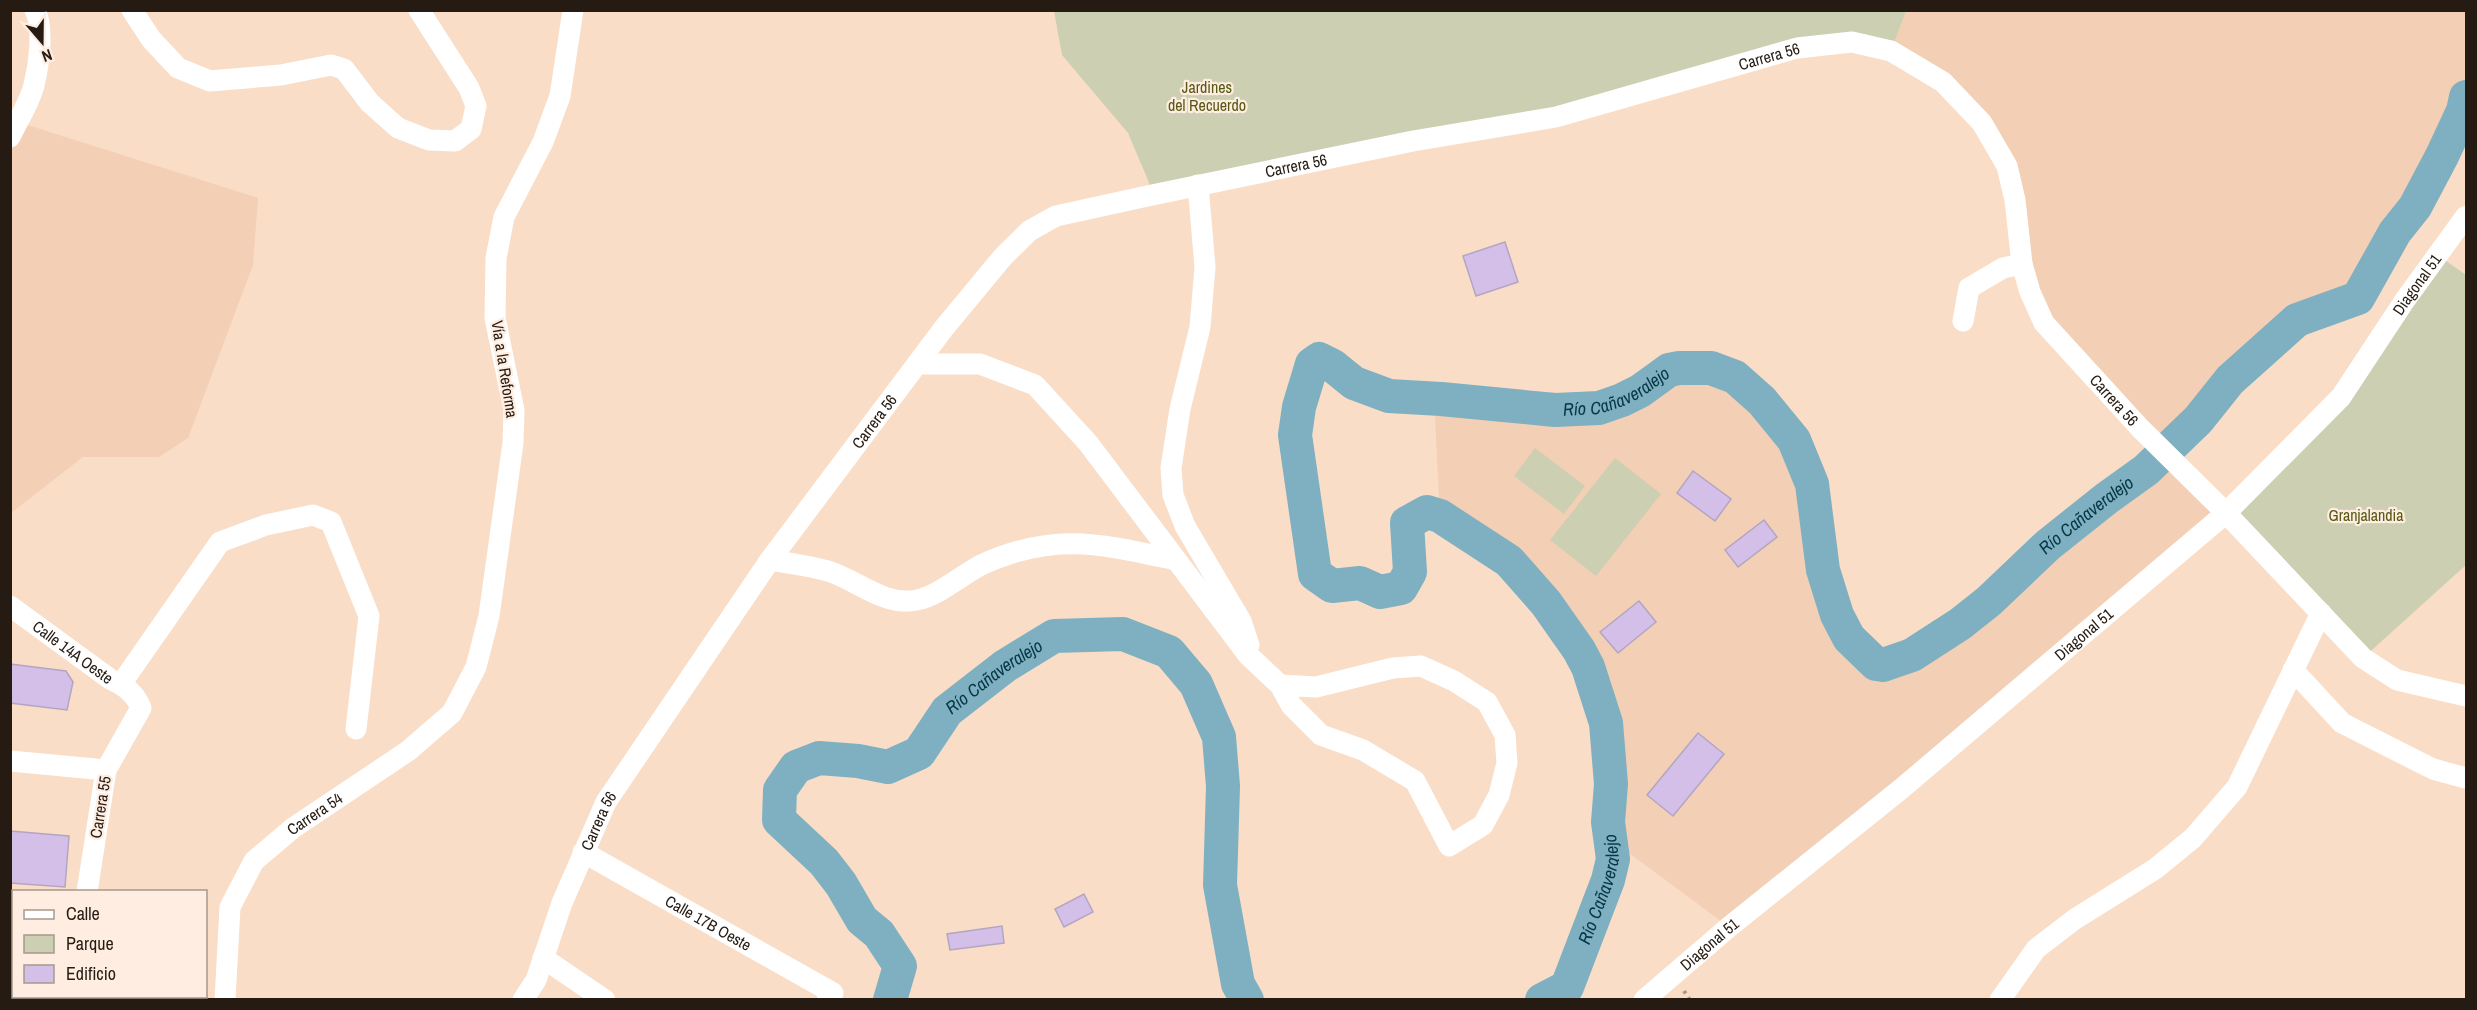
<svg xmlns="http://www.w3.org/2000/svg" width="2477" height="1010" viewBox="0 0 2477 1010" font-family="'Archivo Narrow',sans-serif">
<rect width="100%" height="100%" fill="#faddc7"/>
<g fill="#f2cfb5">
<path d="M 1906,11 L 2466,11 L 2466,97 L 2463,111 L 2442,156 L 2415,207 L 2395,232 L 2358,298 L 2297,320 L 2230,380 L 2198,420 L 2163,452 L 2226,513 L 1729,927 L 1610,839 L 1608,822 L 1611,784 L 1606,723 L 1588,667 L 1579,650 L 1546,604 L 1509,561 L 1440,516 L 1434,398 L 1555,410 L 1599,408 L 1640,391 L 1669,370 L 1711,368 L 1735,377 L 1762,401 L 1794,440 L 1812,484 L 1823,570 L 1837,615 L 1849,638 L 1876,664 L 1883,665 L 1912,655 L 1960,624 L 1989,601 L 2048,545 L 2107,498 L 2146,470 L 2163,453 L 2044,323 L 2015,200 L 1982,123 L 1891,51 Z"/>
<path d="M 18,122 L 258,198 L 253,265 L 188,438 L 159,457 L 83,457 L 11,513 L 10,137 Z"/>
</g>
<g fill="#cccfb1">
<path d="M 1054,11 L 1906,11 L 1891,51 L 1852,42 L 1675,85 L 1152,195 L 1148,180 L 1128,133 L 1062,55 Z"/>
<path d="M 2439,256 L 2466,275 L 2466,565 L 2363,658 L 2226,513 L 2321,420 Z"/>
<path d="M 1535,448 L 1585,486 L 1564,514 L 1514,476 Z"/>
<path d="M 1615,458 L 1661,494 L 1596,576 L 1550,540 Z"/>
</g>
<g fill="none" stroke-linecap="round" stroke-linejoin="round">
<g stroke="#7eb0c1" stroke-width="34">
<path id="s1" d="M 890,1000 L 900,966 L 879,934 L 862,920 L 841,884 L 824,862 L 779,820 L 780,790 L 796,767 L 819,758 L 858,761 L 888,767 L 919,753 L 947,711 L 1005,666 L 1054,636 L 1123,634 L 1169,652 L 1196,684 L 1219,737 L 1223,786 L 1220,885 L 1238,984 L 1247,1000"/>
<path id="s2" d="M 1542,1000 L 1567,987 L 1608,880 L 1613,859 L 1608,822 L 1611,784 L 1606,723 L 1588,667 L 1579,650 L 1546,603 L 1509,561 L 1440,516 L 1427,512 L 1407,523 L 1410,572 L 1401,588 L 1380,592 L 1360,583 L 1332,586 L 1315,574 L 1295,435 L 1299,407 L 1312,364 L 1319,359 L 1333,366 L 1354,383 L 1389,396 L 1441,399 L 1555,410 L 1599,408 L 1622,400 L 1640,391 L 1669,370 L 1679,368 L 1711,368 L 1735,377 L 1762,401 L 1794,440 L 1812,484 L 1823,570 L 1837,615 L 1849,638 L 1876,664 L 1883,665 L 1912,655 L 1960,624 L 1989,601 L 2048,545 L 2107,498 L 2146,470 L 2198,420 L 2230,380 L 2297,320 L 2358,298 L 2395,232 L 2415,207 L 2442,156 L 2463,111 L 2466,97"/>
</g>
</g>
<g fill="#d3bfe8" stroke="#b3a6c2" stroke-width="1.5">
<path d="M 1505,242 L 1518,282 L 1476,296 L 1463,256 Z"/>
<path d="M 1693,471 L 1731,499 L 1715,521 L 1677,493 Z"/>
<path d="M 1764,520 L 1777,537 L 1738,567 L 1725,550 Z"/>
<path d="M 1639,601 L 1656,622 L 1618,653 L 1600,632 Z"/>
<path d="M 10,664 L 66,671 L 73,682 L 67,710 L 10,703 Z"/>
<path d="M 1698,733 L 1724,754 L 1673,816 L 1647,795 Z"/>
<path d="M 10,831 L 69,836 L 65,887 L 10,883 Z"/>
<path d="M 1084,894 L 1093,912 L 1064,927 L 1055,909 Z"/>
<path d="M 1002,926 L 1004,943 L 950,950 L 947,934 Z"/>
</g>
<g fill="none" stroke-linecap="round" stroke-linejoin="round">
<path stroke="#ad9786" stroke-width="4" stroke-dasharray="3 4.5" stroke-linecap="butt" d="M 1684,991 L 1690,1000"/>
<g stroke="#fff" stroke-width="21">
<path d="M 132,10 L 151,39 L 178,68 L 210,81 L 281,75 L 331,65 L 344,69 L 370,103 L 398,128 L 429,140 L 455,141 L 471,129 L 476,106 L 469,88 L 419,10"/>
<path d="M 10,137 C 18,120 30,102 34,85 C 39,65 44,28 35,10"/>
<path d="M 1198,185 L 1205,267 L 1200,327 L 1180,409 L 1171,468 L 1173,495 L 1185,526 L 1241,621 L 1249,645"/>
<path d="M 1963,321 L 1969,288 L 2003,268 L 2022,264"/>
<path d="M 917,364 L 980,364 L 1035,385 L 1088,443 L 1248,655 L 1280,685 L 1291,705 L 1321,735 L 1363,750 L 1415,781 L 1449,846 L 1483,825 L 1499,795 L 1507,763 L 1505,735 L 1487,702 L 1454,681 L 1421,666 L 1393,668 L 1316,687 L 1280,685"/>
<path d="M 770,560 C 789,563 809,566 828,571 C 857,580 885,607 917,600 C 938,596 962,575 981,565 C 1055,531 1101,544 1176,560"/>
<path id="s3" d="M 10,606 L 110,679 C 125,686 135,693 141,708 L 106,770 L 87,892"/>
<path d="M 2293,670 L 2342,723 L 2433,769 L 2466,778"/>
<path d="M 121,684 L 220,542 L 266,525 L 313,515 L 331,522 L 369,616 L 356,729"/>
<path d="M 10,761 L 106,770"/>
<path id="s4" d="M 583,852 L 833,993 L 827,1000"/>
<path d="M 543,958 L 605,1000"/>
<path d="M 71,1000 L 71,996"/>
<path id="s5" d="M 225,1000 L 230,907 L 254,861 L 293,828 L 408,751 L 452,713 L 476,667 L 489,616 L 513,443 L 514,410 L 495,318 L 496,258 L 504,217 L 543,142 L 560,96 L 573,10"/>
<path id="s6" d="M 523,1000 L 536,980 L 562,903 L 606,802 L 770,560 L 944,328 L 1002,258 L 1029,231 L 1056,216 L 1152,195 L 1413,141 L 1556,117 L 1797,48 L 1852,42 L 1891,51 L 1943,82 L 1982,123 L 2007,166 L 2015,200 L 2022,264 L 2030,292 L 2044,323 L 2140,428 L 2226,513 L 2363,658 L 2397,680 L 2466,696"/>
<path id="s7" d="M 1644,1000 L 1729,927 L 1901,789 L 2226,513 L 2341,397 L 2405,300 L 2466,216"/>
<path d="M 2000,1000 L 2036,949 L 2075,919 L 2155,869 L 2193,838 L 2237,787 L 2321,613"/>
</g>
</g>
<g text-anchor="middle" stroke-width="4.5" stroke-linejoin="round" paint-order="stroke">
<g font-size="16" fill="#251b13" stroke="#feede0">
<text dy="6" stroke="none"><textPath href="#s6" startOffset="1689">Carrera 56</textPath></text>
<text dy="6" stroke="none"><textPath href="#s6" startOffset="1203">Carrera 56</textPath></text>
<text dy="6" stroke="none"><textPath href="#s7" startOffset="1058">Diagonal 51</textPath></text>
<text transform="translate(505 369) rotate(81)" y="6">Vía a la Reforma</text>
<text dy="6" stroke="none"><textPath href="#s6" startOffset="2247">Carrera 56</textPath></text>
<text dy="6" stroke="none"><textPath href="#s6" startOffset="681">Carrera 56</textPath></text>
<text dy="6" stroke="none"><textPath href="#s7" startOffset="572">Diagonal 51</textPath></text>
<text dy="6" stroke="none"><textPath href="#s3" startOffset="78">Calle 14A Oeste</textPath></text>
<text transform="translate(100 807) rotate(-81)" y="6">Carrera 55</text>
<text dy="6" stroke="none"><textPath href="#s5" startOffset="222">Carrera 54</textPath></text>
<text dy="6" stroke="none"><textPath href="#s6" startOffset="195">Carrera 56</textPath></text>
<text dy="6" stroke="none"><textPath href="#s4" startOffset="144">Calle 17B Oeste</textPath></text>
<text dy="6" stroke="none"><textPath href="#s7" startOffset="86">Diagonal 51</textPath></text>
</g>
<g font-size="16" fill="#565913" stroke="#feede0">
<text x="1207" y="93">Jardines<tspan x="1207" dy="18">del Recuerdo</tspan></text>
<text x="2366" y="521">Granjalandia</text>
</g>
<g font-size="18" font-style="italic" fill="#073744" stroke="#feede0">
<text dy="6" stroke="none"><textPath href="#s2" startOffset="1305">Río Cañaveralejo</textPath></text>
<text dy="6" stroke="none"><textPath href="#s2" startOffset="2025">Río Cañaveralejo</textPath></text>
<text dy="6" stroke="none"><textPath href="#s1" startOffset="522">Río Cañaveralejo</textPath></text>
<text dy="6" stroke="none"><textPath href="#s2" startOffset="132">Río Cañaveralejo</textPath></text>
</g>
</g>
<rect width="2477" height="1010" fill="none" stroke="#251b13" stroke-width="24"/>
<rect x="12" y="890" width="195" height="108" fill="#feede0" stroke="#a7998e" stroke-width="1.5"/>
<rect x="24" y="910" width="30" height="9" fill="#ffffff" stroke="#a7998e" stroke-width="1.5"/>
<text x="66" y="920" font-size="18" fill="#251b13">Calle</text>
<rect x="24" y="935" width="30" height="18" fill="#cccfb1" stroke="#a7998e" stroke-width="1.5"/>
<text x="66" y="950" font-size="18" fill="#251b13">Parque</text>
<rect x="24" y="965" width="30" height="18" fill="#d3bfe8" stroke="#a7998e" stroke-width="1.5"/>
<text x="66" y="980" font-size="18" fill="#251b13">Edificio</text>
<g transform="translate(42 42) rotate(160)" stroke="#feede0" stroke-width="4.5" paint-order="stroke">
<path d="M0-4.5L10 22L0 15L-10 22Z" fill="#251b13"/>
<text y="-9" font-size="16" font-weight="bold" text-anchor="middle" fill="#251b13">N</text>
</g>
</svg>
